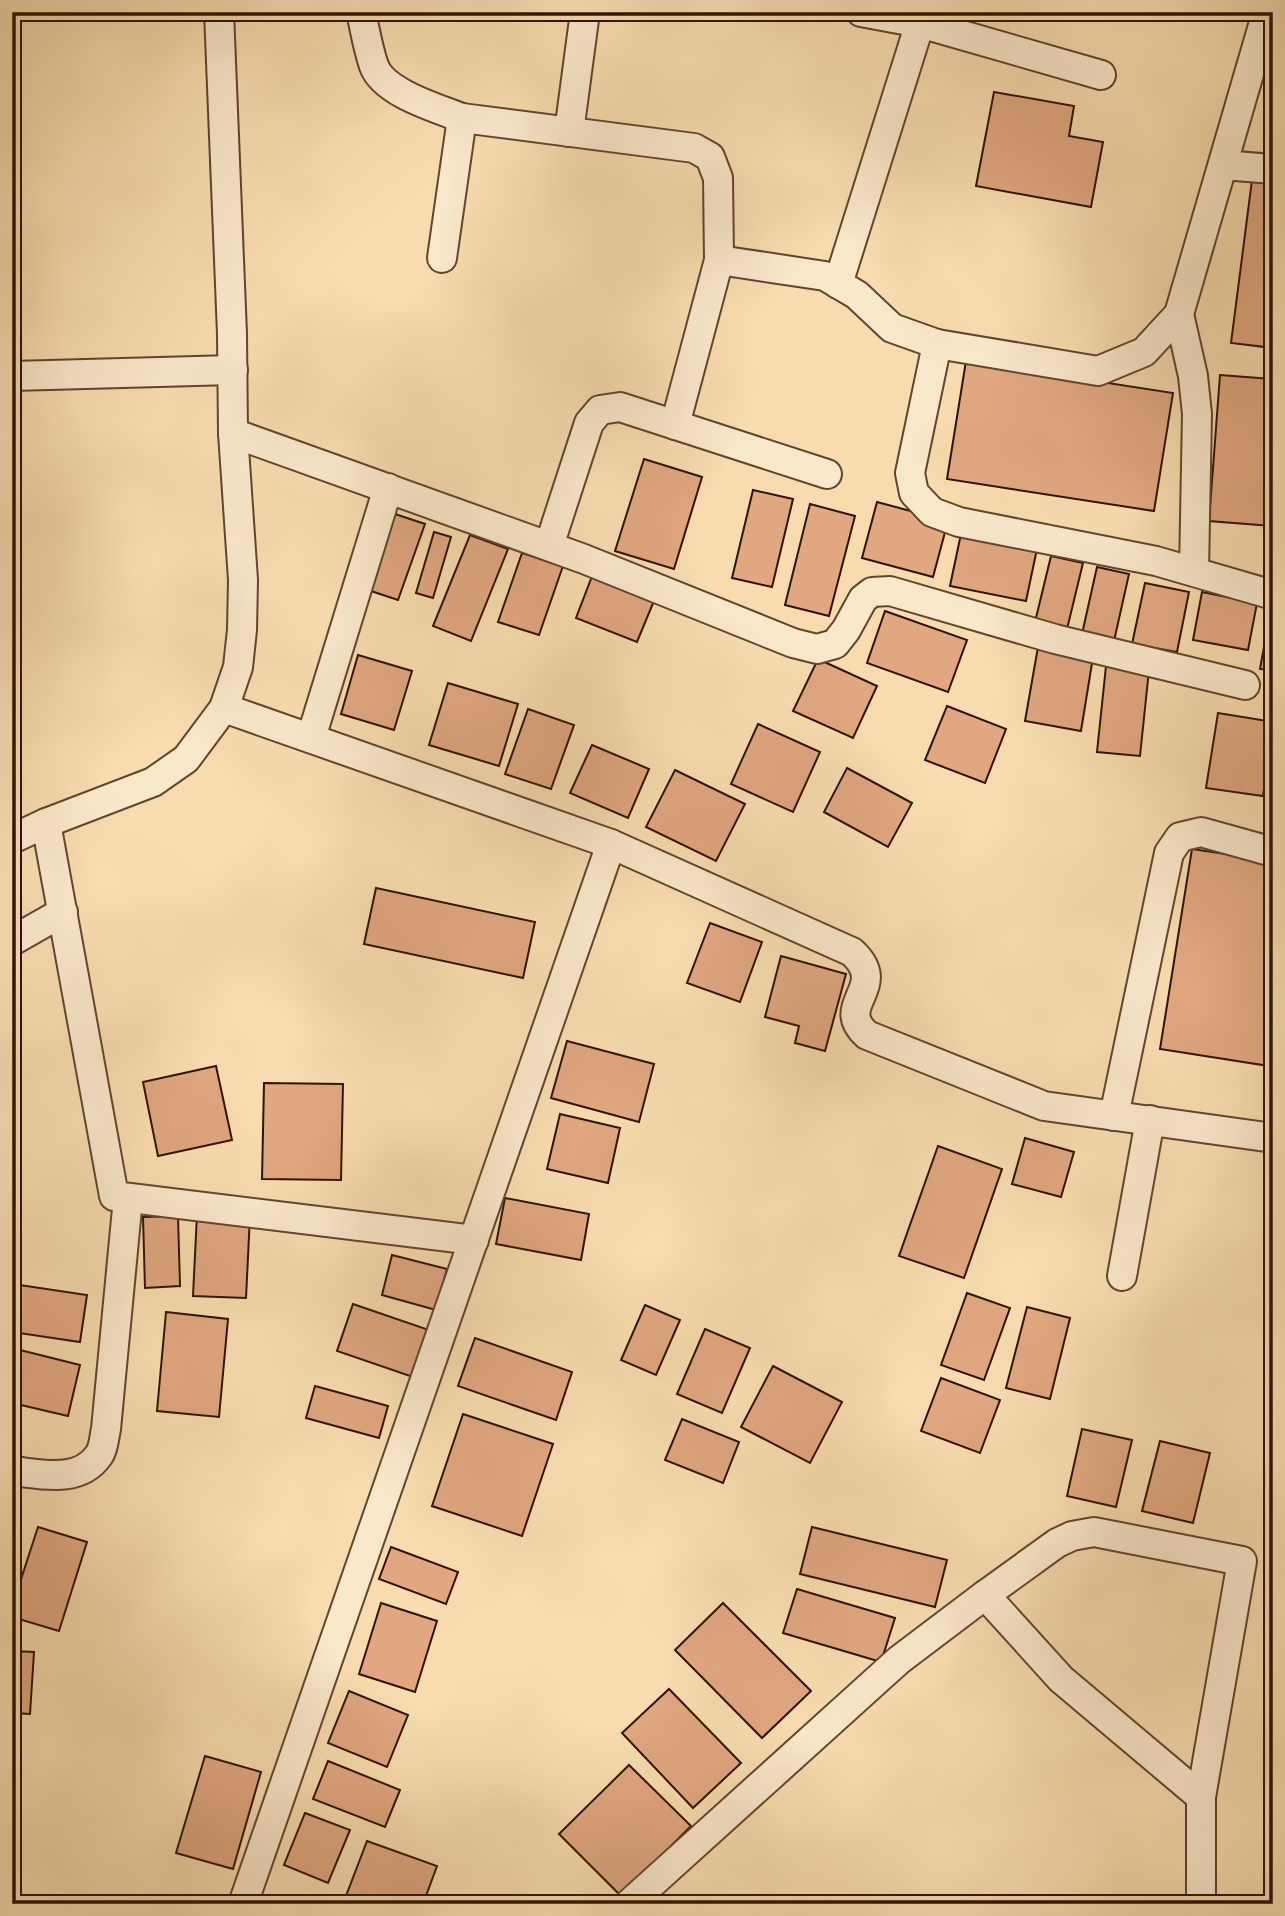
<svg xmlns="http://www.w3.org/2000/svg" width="1285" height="1916" viewBox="0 0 1285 1916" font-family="'IM FELL French Canon',serif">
<rect width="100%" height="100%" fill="#f8dcaf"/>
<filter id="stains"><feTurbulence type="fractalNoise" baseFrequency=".00286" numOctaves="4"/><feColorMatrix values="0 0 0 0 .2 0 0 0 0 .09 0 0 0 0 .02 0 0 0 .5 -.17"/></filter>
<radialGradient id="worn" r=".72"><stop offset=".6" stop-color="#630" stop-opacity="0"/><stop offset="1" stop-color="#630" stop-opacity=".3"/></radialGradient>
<g fill="#e0a780" stroke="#311102" stroke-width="2">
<path d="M 994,92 L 1074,106 L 1069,136 L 1103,142 L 1091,207 L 976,186 Z"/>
<path d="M 1252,180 L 1273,183 L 1273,348 L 1231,343 Z"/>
<path d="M 966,361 L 1173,393 L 1154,511 L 947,479 Z"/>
<path d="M 1220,375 L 1273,379 L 1273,526 L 1209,521 Z"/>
<path d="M 644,459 L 702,477 L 674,569 L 615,551 Z"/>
<path d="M 753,490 L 793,499 L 772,587 L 732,578 Z"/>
<path d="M 877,502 L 948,521 L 933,577 L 862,558 Z"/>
<path d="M 810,504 L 855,516 L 829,616 L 785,605 Z"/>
<path d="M 392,513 L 425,524 L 398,600 L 365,589 Z"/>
<path d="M 962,529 L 1038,544 L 1026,601 L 950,586 Z"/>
<path d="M 434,532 L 451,537 L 433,598 L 416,593 Z"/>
<path d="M 470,535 L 508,549 L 471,641 L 433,626 Z"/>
<path d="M 522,553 L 563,566 L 539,635 L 498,622 Z"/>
<path d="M 1051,556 L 1083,563 L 1067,629 L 1035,622 Z"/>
<path d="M 1097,567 L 1129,574 L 1114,641 L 1082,634 Z"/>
<path d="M 594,571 L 656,596 L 637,642 L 576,618 Z"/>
<path d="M 1145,583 L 1189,592 L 1177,652 L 1132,644 Z"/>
<path d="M 1202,592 L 1257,603 L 1248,650 L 1193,640 Z"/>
<path d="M 885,611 L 967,640 L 948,692 L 867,663 Z"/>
<path d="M 1270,613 L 1273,614 L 1273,671 L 1260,669 Z"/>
<path d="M 1038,647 L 1093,657 L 1081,731 L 1025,721 Z"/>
<path d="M 358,655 L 412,671 L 394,730 L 341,714 Z"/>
<path d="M 818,659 L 877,686 L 853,738 L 793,711 Z"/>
<path d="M 1106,666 L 1149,670 L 1140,756 L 1097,752 Z"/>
<path d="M 448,683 L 518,704 L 499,766 L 429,745 Z"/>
<path d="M 947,706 L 1006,729 L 985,783 L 925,760 Z"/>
<path d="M 528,709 L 574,725 L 551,789 L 505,774 Z"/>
<path d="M 1218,713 L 1273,722 L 1263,796 L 1206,788 Z"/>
<path d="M 758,724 L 820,752 L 793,812 L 731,784 Z"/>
<path d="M 592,745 L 649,769 L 628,818 L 570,793 Z"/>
<path d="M 847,768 L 912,803 L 888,847 L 824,812 Z"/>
<path d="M 675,770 L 745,804 L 716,861 L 646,827 Z"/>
<path d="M 1192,849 L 1273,861 L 1273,1042 L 1269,1066 L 1160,1049 Z"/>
<path d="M 376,888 L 535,922 L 523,978 L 364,944 Z"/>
<path d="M 710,923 L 762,942 L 740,1002 L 687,983 Z"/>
<path d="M 781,956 L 846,974 L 825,1051 L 795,1043 L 799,1026 L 765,1017 Z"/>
<path d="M 567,1041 L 654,1064 L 639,1122 L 551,1098 Z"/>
<path d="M 216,1066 L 232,1140 L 158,1156 L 143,1082 Z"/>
<path d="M 264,1083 L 343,1084 L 341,1180 L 262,1179 Z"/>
<path d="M 560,1114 L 620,1128 L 608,1183 L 547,1169 Z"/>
<path d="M 1025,1138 L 1074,1152 L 1061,1197 L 1012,1184 Z"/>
<path d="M 938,1146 L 1002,1169 L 964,1278 L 899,1256 Z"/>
<path d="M 505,1198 L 589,1214 L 581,1260 L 496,1244 Z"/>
<path d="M 197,1214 L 250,1216 L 246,1298 L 193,1296 Z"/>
<path d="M 178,1216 L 180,1286 L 145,1288 L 143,1217 Z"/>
<path d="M 392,1255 L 447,1269 L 436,1310 L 382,1295 Z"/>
<path d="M 13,1284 L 87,1295 L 80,1342 L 12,1332 Z"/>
<path d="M 967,1293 L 1010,1308 L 984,1380 L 941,1365 Z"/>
<path d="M 353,1304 L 429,1330 L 413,1377 L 337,1351 Z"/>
<path d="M 645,1305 L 680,1320 L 656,1375 L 621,1360 Z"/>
<path d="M 1027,1307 L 1070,1318 L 1050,1399 L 1006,1388 Z"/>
<path d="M 166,1312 L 228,1319 L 219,1417 L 157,1411 Z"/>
<path d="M 705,1329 L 750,1348 L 722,1413 L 677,1394 Z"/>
<path d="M 475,1338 L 572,1372 L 556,1420 L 458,1386 Z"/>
<path d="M 12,1348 L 80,1365 L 68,1416 L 12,1403 Z"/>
<path d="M 773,1366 L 842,1402 L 810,1463 L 741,1427 Z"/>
<path d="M 941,1378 L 1000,1400 L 980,1453 L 921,1431 Z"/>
<path d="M 315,1386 L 388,1406 L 379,1438 L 306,1418 Z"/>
<path d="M 463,1414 L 553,1444 L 522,1536 L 432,1506 Z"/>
<path d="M 682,1419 L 739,1442 L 723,1483 L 665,1460 Z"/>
<path d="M 1082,1429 L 1132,1440 L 1116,1507 L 1067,1496 Z"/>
<path d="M 1160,1441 L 1210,1453 L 1193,1523 L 1142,1511 Z"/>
<path d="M 38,1527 L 87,1542 L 59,1631 L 12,1617 L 12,1607 Z"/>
<path d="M 812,1527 L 947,1560 L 935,1607 L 800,1574 Z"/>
<path d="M 391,1547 L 458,1572 L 446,1604 L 379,1579 Z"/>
<path d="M 797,1589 L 895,1618 L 881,1662 L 783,1633 Z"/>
<path d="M 381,1603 L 437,1621 L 415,1692 L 359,1674 Z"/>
<path d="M 723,1603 L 811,1691 L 762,1738 L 675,1650 Z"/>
<path d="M 12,1651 L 34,1652 L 30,1714 L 12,1713 Z"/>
<path d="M 669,1689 L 741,1763 L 693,1808 L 622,1733 Z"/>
<path d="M 349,1691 L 408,1715 L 387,1767 L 328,1743 Z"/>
<path d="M 205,1756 L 261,1772 L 233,1869 L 176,1853 Z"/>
<path d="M 328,1761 L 400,1790 L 385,1827 L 313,1799 Z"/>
<path d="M 629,1765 L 691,1826 L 621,1896 L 559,1834 Z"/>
<path d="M 305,1813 L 350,1830 L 328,1883 L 284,1865 Z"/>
<path d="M 367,1841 L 437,1866 L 423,1904 L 368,1904 L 346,1896 Z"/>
</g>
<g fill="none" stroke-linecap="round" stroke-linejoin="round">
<g stroke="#63442d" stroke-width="32">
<g id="minor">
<path d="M 361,12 C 365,30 368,49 374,66 C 384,93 437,108 462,118 L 442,258"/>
<path d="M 920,23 L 1101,75"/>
<path d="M 462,118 L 694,148 L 710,157 L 718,178 L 719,260"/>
<path d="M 569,132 L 585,12"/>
<path d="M 1223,165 L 1273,169"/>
<path d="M 838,284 L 920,23 L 861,12"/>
<path d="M 1179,314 L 1193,376 L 1197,414 L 1194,571"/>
<path d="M 937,344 L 910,473 L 914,493 L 932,512 L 959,522 L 1156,561 L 1273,595"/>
<path d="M 12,376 L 233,370"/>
<path d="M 675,425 L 719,260 L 825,276 L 857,295 L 892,328 L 937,344 L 1098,371 L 1144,352 L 1179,314 L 1267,12"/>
<path d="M 233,433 L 584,559 L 793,643 L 817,649 L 835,644 L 846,630 L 863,599 L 872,592 L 890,591 L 1055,639 L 1245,685"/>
<path d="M 549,546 L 589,423 L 600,410 L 620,407 L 827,474"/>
<path d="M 224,708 L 611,844 L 852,952 C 891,988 832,1004 867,1035 L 1044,1106 L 1273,1138"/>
<path d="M 311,738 L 388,488"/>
<path d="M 46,823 L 114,1196 L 474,1240"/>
<path d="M 12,839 L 46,823 L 153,782 L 186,759 L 224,708 L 238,667 L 242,630 L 243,580 L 233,433 L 232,334 L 219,12"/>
<path d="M 12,941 L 63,912"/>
<path d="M 1114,1116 L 1169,853 L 1180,837 L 1201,832 L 1273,852"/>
<path d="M 1122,1276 L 1150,1120"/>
<path d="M 12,1471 C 42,1474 79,1484 99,1455 C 104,1448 104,1437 106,1429 L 128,1198"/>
<path d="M 985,1595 L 1057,1543 L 1072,1536 L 1094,1532 L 1242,1561 L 1201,1797 L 1201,1904"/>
<path d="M 243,1904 L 611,844"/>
<path d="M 629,1904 L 899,1660 L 985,1595 L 1061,1679 L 1201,1797"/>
</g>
</g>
<use href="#minor" stroke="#fae8cb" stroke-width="28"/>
</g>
<rect width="1285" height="1916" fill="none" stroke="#f8dcaf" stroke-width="42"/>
<rect x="14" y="14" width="1257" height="1888" fill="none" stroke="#311102" stroke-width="3.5"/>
<rect x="21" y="21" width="1243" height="1874" fill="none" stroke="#311102" stroke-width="2"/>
<rect width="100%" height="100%" filter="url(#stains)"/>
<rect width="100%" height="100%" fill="url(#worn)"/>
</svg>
